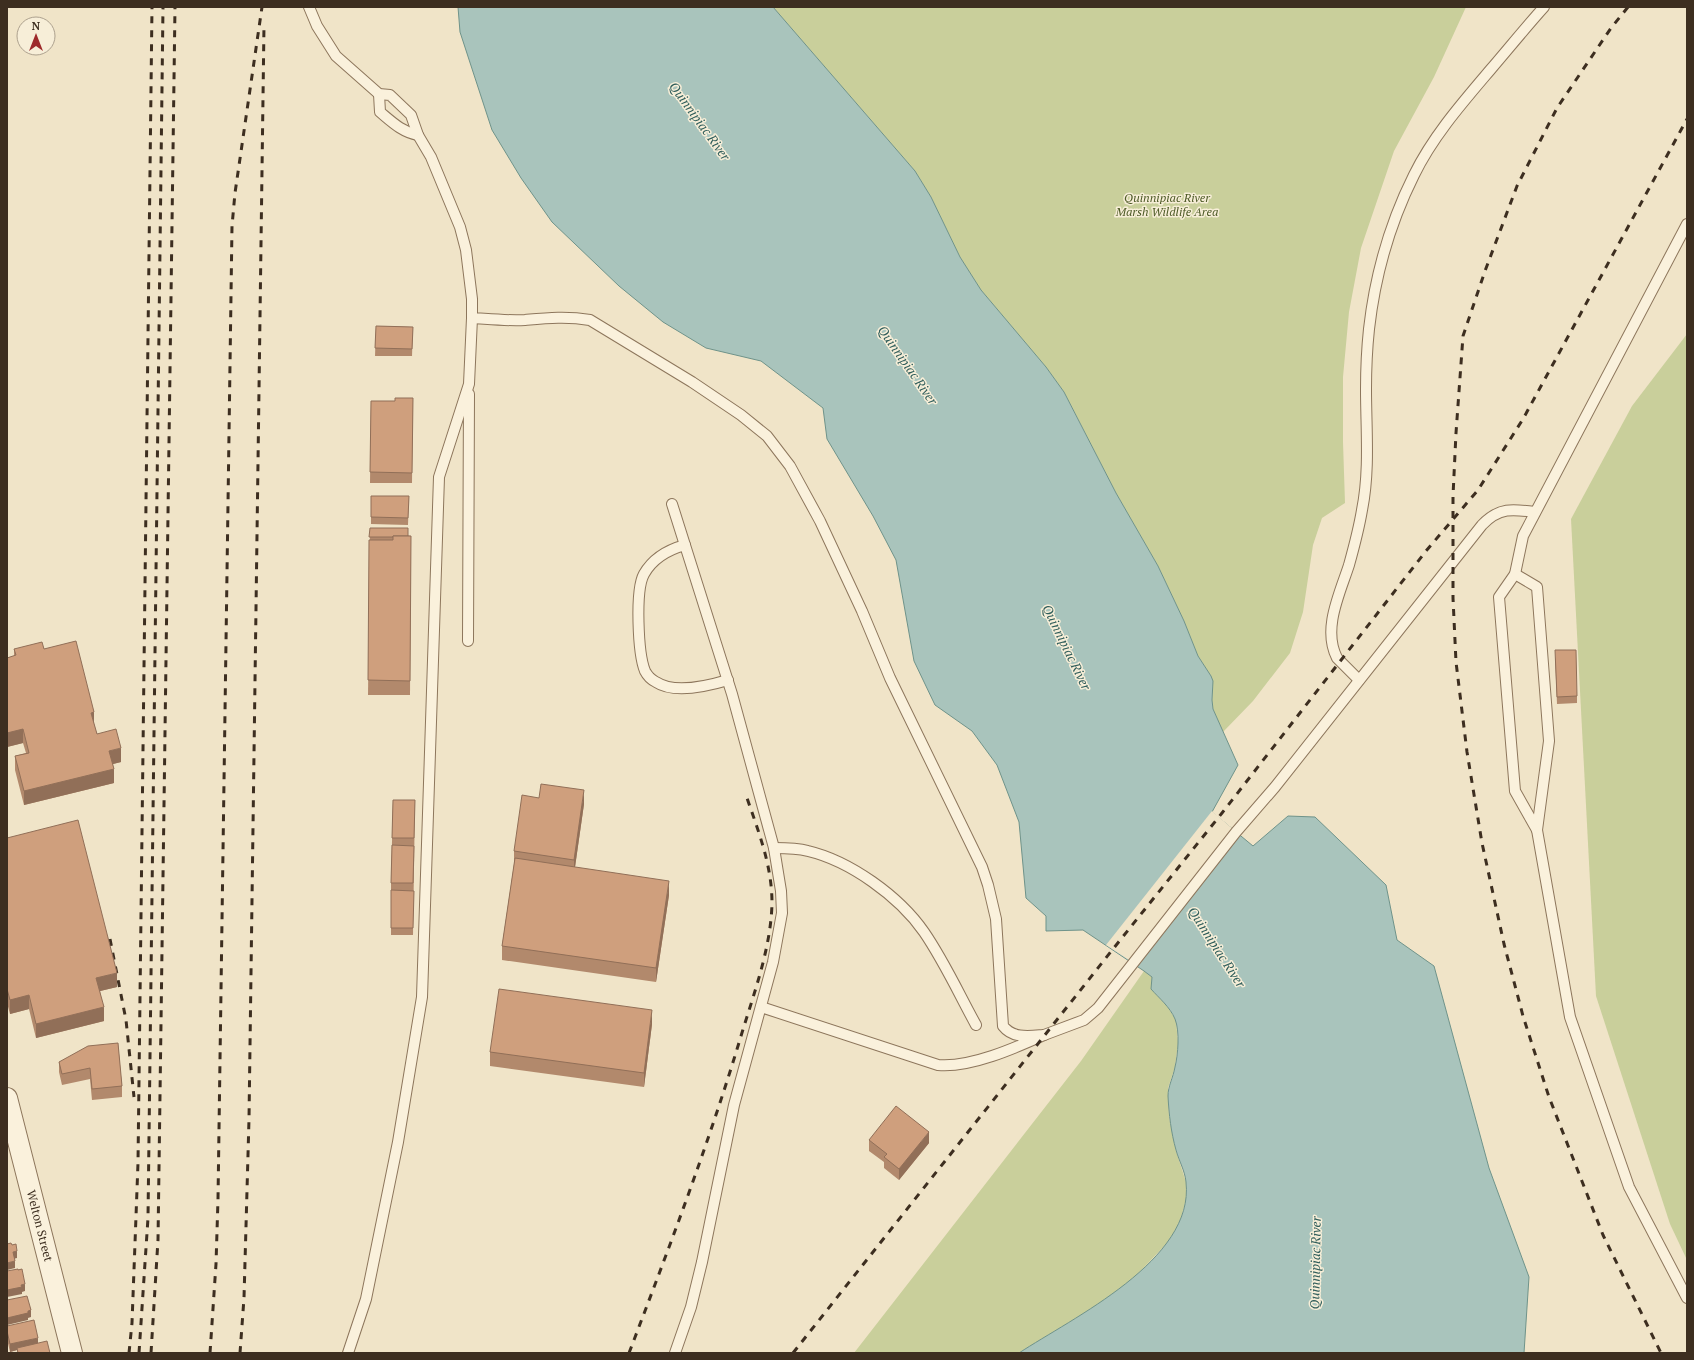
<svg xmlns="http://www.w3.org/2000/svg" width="1694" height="1360" viewBox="0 0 1694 1360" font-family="'PT Serif',serif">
<rect width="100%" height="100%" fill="#f0e4c8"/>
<g fill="#c9cf9b">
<path d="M 773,7 L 1466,7 L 1434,77 L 1394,151 L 1361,248 L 1349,312 L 1343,377 L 1343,442 L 1345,503 L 1322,518 L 1313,545 L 1303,612 L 1290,653 L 1253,701 L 1223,732 L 1213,709 L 1212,700 L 1213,687 L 1211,676 L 1198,656 L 1184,621 L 1158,566 L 1116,493 L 1076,415 L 1064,392 L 1046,367 L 981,290 L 960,257 L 931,197 L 915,171 Z"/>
<path d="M 1687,334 L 1687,1260 L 1670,1224 L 1596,996 L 1571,519 L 1632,406 Z"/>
<path d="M 1144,971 L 1152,977 L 1151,989 L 1167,1006 L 1176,1020 L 1178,1043 L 1175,1067 L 1168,1088 L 1169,1117 L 1176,1151 L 1186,1182 L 1186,1200 L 1180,1221 L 1170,1240 L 1133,1279 L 1106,1300 L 1019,1353 L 854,1353 L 1081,1061 Z"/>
</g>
<path fill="#a9c4bc" stroke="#6f938a" d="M 458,7 L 773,7 L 915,171 L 931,197 L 960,257 L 981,290 L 1046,367 L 1064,392 L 1116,493 L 1158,566 L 1184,621 L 1198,656 L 1211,676 L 1213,681 L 1212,700 L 1213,709 L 1238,765 L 1212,812 L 1253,846 L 1288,816 L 1315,817 L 1386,885 L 1397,940 L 1434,966 L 1489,1168 L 1529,1277 L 1524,1353 L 1019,1353 C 1072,1318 1195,1260 1186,1182 C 1185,1171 1179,1161 1176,1150 C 1171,1132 1169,1115 1168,1096 C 1168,1086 1173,1078 1175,1067 C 1178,1055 1180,1031 1175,1019 C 1170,1007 1159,998 1151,989 L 1152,977 L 1144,971 L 1083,930 L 1046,931 L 1046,916 L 1026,898 L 1019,822 L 997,765 L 972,731 L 935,705 L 914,661 L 896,560 L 873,516 L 827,439 L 823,408 L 761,361 L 706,348 L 663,322 L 619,286 L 552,222 L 521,178 L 492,130 L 460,32 Z"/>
<path fill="#f0e4c8" d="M 1212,811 L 1240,835 L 1138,966 L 1106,945 Z"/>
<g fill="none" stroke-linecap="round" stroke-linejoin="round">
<g stroke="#8d765c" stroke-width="12">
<g id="service">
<path d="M 309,7 L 317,26 L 336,56 L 379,94 L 390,95 L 411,115 L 418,135 L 431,157 L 460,227 L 466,250 L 472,299 L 472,318 C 489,319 507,321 525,320 C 547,318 567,316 590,320 L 692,382 L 741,415 L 767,436 L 790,466 L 820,521 L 862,611 L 890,678 L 982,867 L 988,885 L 996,919 L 1003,1026 C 1013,1039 1030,1036 1044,1035 C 1015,1048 970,1068 938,1065 L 761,1007"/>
<path d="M 379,94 L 380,112 C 392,122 402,132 418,135"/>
<path d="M 672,504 L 732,694 L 774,848 L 781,891 L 782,913 L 773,962 L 734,1105 L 702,1262 L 691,1307 L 675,1353"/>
<path d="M 685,545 C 667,550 653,558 644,574 C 635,590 638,654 645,671 C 647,675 652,680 656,682 C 674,694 708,686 728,680"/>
<path d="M 1515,574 L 1537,587 L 1549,741 L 1537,830 L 1570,1017 L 1629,1187 L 1687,1298"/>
<path d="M 468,641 L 469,394"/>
<path d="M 1359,680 L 1337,658 C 1322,629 1340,593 1349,565 C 1354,547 1359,528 1362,510 C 1370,470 1366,429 1366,389 C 1366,369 1367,348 1369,329 C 1375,276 1390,223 1414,175 C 1433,136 1463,102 1491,69 C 1509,48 1526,27 1544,7"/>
<path d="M 1537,830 L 1515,791 L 1499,597 L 1515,574 L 1523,536 L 1687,224"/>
<path d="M 774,848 C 786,848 797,848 808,851 C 850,861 899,896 924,932 C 944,961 959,994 976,1025"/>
<path d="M 1044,1035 L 1084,1020 L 1098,1008 L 1236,832 L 1275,787 L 1482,525 C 1499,507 1513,509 1535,512"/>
<path d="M 348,1353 L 366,1299 L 398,1142 L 422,997 L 439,477 L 469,384 L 472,318"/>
</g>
</g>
<g stroke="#8d765c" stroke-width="22">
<g id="minor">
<path id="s1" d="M 7,1098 L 72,1353"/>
</g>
</g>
<use href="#service" stroke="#faf1dc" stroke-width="10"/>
<use href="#minor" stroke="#faf1dc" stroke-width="20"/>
<g stroke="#3d2e20" stroke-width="3" stroke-dasharray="7 7" stroke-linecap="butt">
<path d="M 1628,7 L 1611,28 L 1557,108 L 1517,186 L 1485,271 L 1463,336 L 1456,433 L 1453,496 L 1453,598 L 1456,662 L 1467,752 L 1482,843 L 1504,944 L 1523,1016 L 1549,1097 L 1603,1235 L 1661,1353"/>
<path d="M 110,939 L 126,1020 L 134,1097"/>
<path d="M 129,1353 L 132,1323 L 138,1163 L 152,7"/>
<path d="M 139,1353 L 148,1218 L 163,7"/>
<path d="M 151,1353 L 158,1240 L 175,7"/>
<path d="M 210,1353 L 216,1264 L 218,1199 L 232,226 L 235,193 L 262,7"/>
<path d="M 240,1353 L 244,1298 L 249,1119 L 264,25"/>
<path d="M 629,1353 C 669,1248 709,1143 741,1036 C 754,993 771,948 772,903 C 772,866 759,833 747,798"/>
<path d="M 793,1353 L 1113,949 L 1222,813 L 1426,551 L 1478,490 L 1523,419 L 1687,119"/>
</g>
</g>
<g fill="#b2896c">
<path d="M 376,326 L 413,327 L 412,356 L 375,356 Z"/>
<path d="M 413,398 L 412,483 L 370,483 L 371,401 L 395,401 Z"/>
<path d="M 371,496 L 409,496 L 408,525 L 371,524 Z"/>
<path d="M 370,528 L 411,536 L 410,695 L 368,695 Z"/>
<path d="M 14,649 L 44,649 L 94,724 L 97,734 L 121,762 L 113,764 L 114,783 L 24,805 L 15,770 L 15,756 L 26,753 L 23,743 L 7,747 L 7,658 L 14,656 Z"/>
<path d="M 1555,657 L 1577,696 L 1577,703 L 1557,704 Z"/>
<path d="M 393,800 L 415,800 L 413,935 L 391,935 L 391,883 Z"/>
<path d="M 584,804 L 575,867 L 669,895 L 656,982 L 502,960 L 502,946 L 514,864 L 514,851 Z"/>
<path d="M 7,838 L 117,987 L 100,991 L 104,1021 L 36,1038 L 29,1009 L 10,1014 L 7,1003 Z"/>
<path d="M 652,1024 L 644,1087 L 490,1066 L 490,1052 Z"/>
<path d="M 118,1043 L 122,1086 L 122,1097 L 92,1100 L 90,1079 L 62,1085 L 59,1072 L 59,1062 Z"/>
<path d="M 869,1140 L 929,1143 L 899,1180 L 884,1168 L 884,1162 L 869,1151 Z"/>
<path d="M 7,1326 L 38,1343 L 50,1353 L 17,1353 L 17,1350 L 10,1352 L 7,1339 Z"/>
</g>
<g fill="#916f58">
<path d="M 94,712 L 94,726 L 91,713 Z"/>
<path d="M 23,729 L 23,743 L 7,747 L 7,733 Z"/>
<path d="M 121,748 L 121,762 L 109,765 L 109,751 Z"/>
<path d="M 114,769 L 114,783 L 24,805 L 24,791 Z"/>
<path d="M 584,790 L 584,804 L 574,874 L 574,860 Z"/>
<path d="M 669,881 L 669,895 L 656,982 L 656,968 Z"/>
<path d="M 117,973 L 117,987 L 96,992 L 96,978 Z"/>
<path d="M 29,995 L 29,1009 L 10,1014 L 10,1000 Z"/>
<path d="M 104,1007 L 104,1021 L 36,1038 L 36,1024 Z"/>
<path d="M 652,1010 L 652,1024 L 644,1087 L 644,1073 Z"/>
<path d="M 929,1132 L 929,1143 L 899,1180 L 899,1169 Z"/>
<path d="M 17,1251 L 17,1258 L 13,1259 L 13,1252 Z"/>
<path d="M 15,1261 L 15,1268 L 7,1270 L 7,1263 Z"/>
<path d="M 25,1284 L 25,1291 L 22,1292 L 22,1294 L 7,1297 L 7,1290 Z"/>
<path d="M 31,1310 L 31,1317 L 28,1318 L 28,1320 L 7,1325 L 7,1318 Z"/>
<path d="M 38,1338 L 38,1345 L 17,1348 L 17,1350 L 10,1352 L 10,1344 Z"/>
</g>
<g fill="#cf9f7d" stroke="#916f58">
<path d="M 376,326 L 413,327 L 412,349 L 375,348 Z"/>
<path d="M 395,398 L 413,398 L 412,473 L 370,472 L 371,401 L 395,401 Z"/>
<path d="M 371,496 L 409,496 L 408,518 L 371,517 Z"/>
<path d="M 370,528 L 408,528 L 408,536 L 393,536 L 393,537 L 369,537 Z"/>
<path d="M 393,536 L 411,536 L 410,681 L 368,680 L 369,540 L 393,540 Z"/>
<path d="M 76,641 L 94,712 L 91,713 L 97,734 L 116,729 L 121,748 L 109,751 L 114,769 L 24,791 L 15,756 L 29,753 L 23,729 L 7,733 L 7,658 L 16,655 L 14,649 L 42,642 L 44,649 Z"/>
<path d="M 1555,650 L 1576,650 L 1577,696 L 1557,697 Z"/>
<path d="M 541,784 L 584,790 L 574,860 L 514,851 L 522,795 L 539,798 Z"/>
<path d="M 393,800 L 415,800 L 414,838 L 392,838 Z"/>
<path d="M 78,820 L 117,973 L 96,978 L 104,1007 L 36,1024 L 29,995 L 10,1000 L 7,989 L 7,838 Z"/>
<path d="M 392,845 L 414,846 L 413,883 L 391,883 Z"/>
<path d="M 515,858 L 669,881 L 656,968 L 502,946 Z"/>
<path d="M 391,890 L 414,891 L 413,928 L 391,928 Z"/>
<path d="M 499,989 L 652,1010 L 644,1073 L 490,1052 Z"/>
<path d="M 118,1043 L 122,1086 L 92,1089 L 90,1068 L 62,1074 L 59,1062 L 88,1046 Z"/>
<path d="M 896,1106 L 929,1132 L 899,1169 L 884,1157 L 887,1154 L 869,1140 Z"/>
<path d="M 11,1243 L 12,1245 L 16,1244 L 17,1251 L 13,1252 L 15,1261 L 7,1263 L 7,1244 Z"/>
<path d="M 18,1269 L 18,1270 L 22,1269 L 25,1284 L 21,1285 L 22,1287 L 7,1290 L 7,1271 Z"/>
<path d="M 27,1296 L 31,1310 L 28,1311 L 28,1313 L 7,1318 L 7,1300 Z"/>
<path d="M 34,1320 L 38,1338 L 10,1344 L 7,1331 L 7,1326 Z"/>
<path d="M 47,1341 L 50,1353 L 18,1353 L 17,1348 Z"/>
</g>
<g text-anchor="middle" stroke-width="3" stroke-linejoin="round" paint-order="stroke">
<g font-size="12" font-style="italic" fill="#4d5a26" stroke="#f7eed8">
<text x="1167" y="202">Quinnipiac River<tspan x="1167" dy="14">Marsh Wildlife Area</tspan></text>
</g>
<g font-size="12" fill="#3d2e20" stroke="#f7eed8">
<text dy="4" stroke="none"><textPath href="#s1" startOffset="132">Welton Street</textPath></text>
</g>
<g font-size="13" font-style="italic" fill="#2f5d5a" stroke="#f7eed8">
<text transform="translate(700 121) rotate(54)" y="5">Quinnipiac River</text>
<text transform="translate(908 365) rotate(55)" y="5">Quinnipiac River</text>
<text transform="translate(1067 647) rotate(64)" y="5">Quinnipiac River</text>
<text transform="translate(1217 947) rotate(57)" y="5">Quinnipiac River</text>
<text transform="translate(1315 1263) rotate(-89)" y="5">Quinnipiac River</text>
</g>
</g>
<rect width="1694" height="1360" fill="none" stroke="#3d2e20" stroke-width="16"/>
<g transform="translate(36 36)"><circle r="19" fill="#f7eed8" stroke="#ada18e"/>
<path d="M0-3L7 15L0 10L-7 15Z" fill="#9e2a2b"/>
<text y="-6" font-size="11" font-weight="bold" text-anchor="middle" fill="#3d2e20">N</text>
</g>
</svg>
